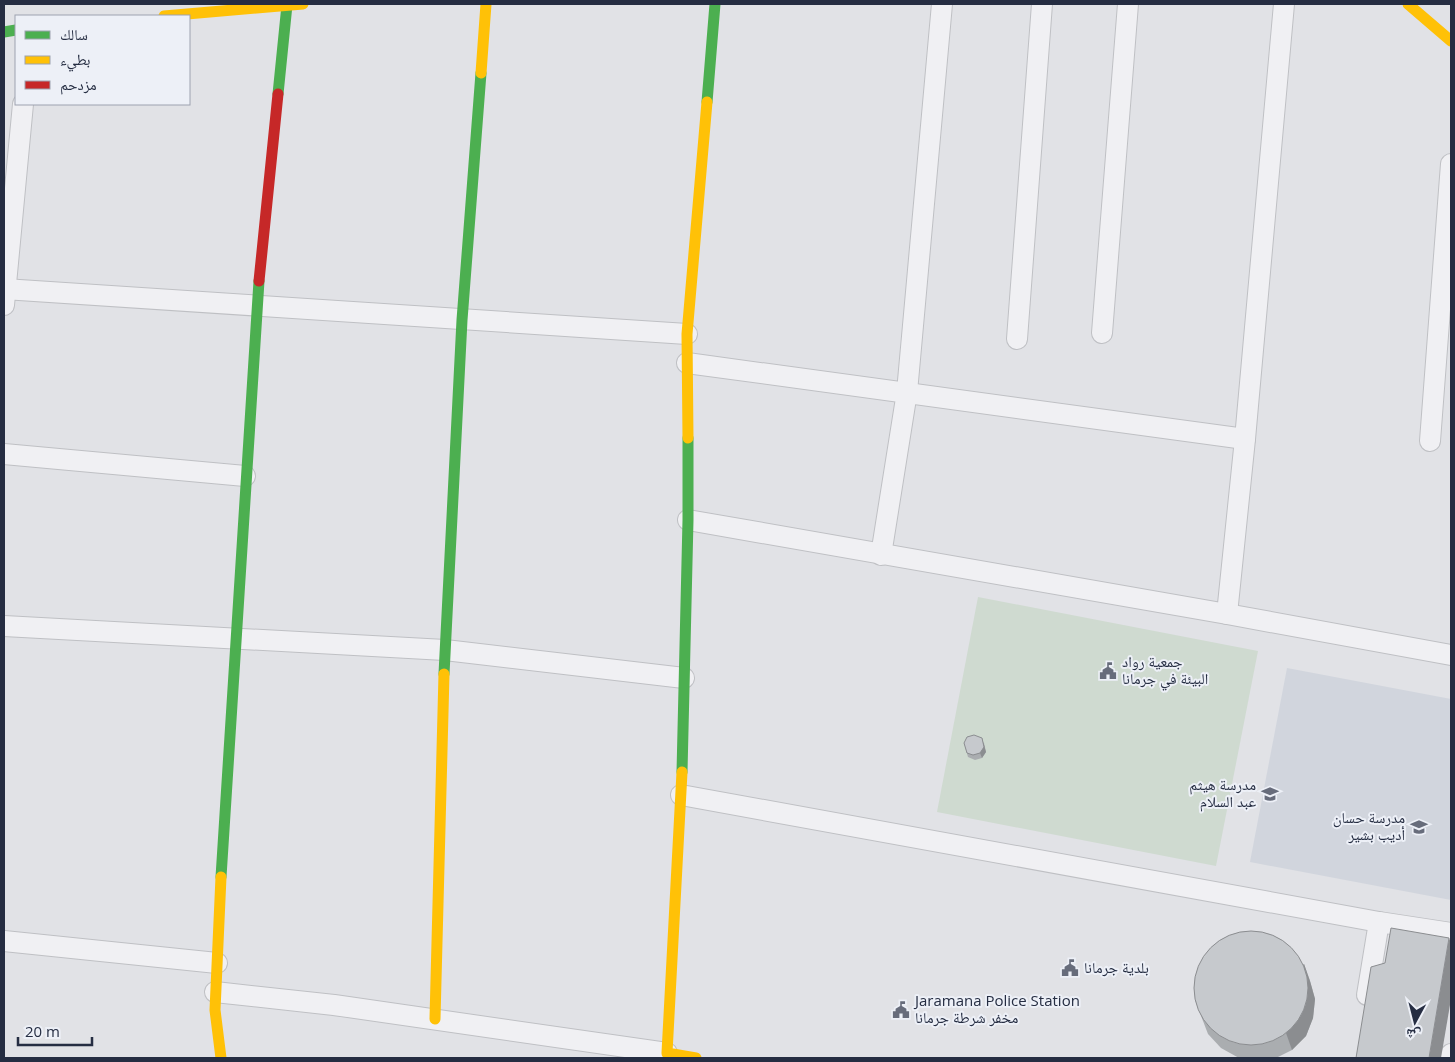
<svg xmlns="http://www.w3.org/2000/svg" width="1455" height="1062" viewBox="0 0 1455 1062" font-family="'Open Sans','Noto Naskh Arabic',sans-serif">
<rect width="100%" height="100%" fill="#e1e2e6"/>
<path fill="#d1d5dd" d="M 1287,668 L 1451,699 L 1451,900 L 1250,862 Z"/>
<path fill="#cfdad0" d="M 978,597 L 1258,651 L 1216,866 L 937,812 Z"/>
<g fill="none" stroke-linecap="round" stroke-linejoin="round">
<g stroke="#bfc0c4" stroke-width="22">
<g id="street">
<path d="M 4,289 L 687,334"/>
<path d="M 4,305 L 23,104"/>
<path d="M 1102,333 L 1128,4"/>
<path d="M 1017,339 L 1042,4"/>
<path d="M 687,363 L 1245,439"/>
<path d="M 1430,441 L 1451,164"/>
<path d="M 4,454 L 245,476"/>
<path d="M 688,520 L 1227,614 L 1451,655"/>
<path d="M 881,555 L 907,392 L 942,4"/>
<path d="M 1227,614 L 1245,439 L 1284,4"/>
<path d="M 4,626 L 445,650 L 684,678"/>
<path d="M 681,795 L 1379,922 L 1451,933"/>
<path d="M 4,941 L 217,963"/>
<path d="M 215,992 L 334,1005 L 667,1053 L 667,1058"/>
<path d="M 1367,995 L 1379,922"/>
<path d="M 1450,1058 L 1451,1054"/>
</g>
</g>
<use href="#street" stroke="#f0f0f3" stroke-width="20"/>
<g stroke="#4caf50" stroke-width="11">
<path d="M 4,32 L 16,30"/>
<path d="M 278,94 L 287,5"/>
<path d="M 707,102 L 715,4"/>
<path d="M 444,674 L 462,320 L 481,73"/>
<path d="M 682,772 L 688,520 L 688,438"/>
<path d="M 221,877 L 259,281"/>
</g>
<g stroke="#ffc107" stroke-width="11">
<path d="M 1408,4 L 1451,41"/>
<path d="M 164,16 L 303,4"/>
<path d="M 481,73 L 486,4"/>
<path d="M 688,438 L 687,334 L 707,102"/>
<path d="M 682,772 L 667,1053 L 696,1058"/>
<path d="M 221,877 L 215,1010 L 221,1058"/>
<path d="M 435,1019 L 444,674"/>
</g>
<path stroke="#c62828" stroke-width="11" d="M 259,281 L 278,94"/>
</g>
<g fill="#aaadb0">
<path d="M 964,743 L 984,743 L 986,752 L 982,758 L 975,760 L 968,757 Z"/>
<path d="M 1304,964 L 1310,981 L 1315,999 L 1313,1018 L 1306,1036 L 1292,1050 L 1276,1058 L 1239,1058 L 1221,1048 L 1208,1034 L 1195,1000 Z"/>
</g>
<g fill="#8b8d90">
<path d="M 982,738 L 986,752 L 982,758 L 980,753 Z"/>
<path d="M 1449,938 L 1451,943 L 1451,999 L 1441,1058 L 1429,1058 Z"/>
<path d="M 1304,964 L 1310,981 L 1315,999 L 1313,1018 L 1306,1036 L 1292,1050 L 1286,1033 Z"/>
</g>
<g fill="#c6c9cd" stroke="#8b8d90">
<path d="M 974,735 L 982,738 L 984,747 L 980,753 L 973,755 L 967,753 L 964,743 L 967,737 Z"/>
<path d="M 1391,928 L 1449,938 L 1429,1058 L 1356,1058 L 1371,967 L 1385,963 Z"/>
<circle cx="1251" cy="988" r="57"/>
</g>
<defs>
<g id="civic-bare" transform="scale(1.35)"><path d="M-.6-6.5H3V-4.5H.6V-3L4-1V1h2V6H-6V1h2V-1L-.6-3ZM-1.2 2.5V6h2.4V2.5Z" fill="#676c7b" stroke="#edf0f7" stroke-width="2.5" paint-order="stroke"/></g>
<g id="school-bare" transform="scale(1.35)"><path d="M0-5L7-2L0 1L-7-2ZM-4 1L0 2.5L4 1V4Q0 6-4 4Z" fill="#676c7b" stroke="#edf0f7" stroke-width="2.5" paint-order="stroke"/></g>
</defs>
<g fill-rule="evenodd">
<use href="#civic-bare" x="1108" y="671"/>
<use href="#school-bare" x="1270" y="794"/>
<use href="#school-bare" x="1419" y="827"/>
<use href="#civic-bare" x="1070" y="968"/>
<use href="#civic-bare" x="901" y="1010"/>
</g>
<g text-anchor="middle" stroke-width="4" stroke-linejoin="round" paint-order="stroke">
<g font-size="15" fill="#252d42" stroke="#edf0f7" text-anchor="start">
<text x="1122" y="667">جمعية رواد<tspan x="1122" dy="17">البيئة في جرمانا</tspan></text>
<text x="1256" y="790" text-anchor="end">مدرسة هيثم<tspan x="1256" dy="17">عبد السلام</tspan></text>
<text x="1405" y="823" text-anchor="end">مدرسة حسان<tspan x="1405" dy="17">أديب بشير</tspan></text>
<text x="1084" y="973">بلدية جرمانا</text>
<text x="915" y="1006">Jaramana Police Station<tspan x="915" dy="17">مخفر شرطة جرمانا</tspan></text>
</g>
</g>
<rect width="1455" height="1062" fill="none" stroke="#252d42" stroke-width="10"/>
<rect x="15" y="15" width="175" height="90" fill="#edf0f7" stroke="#9da2af"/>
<rect x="25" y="31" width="25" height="8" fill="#4caf50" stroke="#9da2af"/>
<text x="60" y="40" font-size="15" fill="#252d42">سالك</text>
<rect x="25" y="56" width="25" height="8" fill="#ffc107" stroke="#9da2af"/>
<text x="60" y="65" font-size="15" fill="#252d42">بطيء</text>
<rect x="25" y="81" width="25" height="8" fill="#c62828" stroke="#9da2af"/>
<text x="60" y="90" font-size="15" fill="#252d42">مزدحم</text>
<g transform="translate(1415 1022) rotate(187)" stroke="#edf0f7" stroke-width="4" paint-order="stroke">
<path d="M0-4L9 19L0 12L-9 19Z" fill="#252d42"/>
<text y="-8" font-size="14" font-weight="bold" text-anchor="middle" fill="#252d42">ش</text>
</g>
<path d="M18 1037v8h74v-8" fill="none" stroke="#252d42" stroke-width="2.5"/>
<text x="25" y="1037" font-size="15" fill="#252d42" stroke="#edf0f7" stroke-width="4" paint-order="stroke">20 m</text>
</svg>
